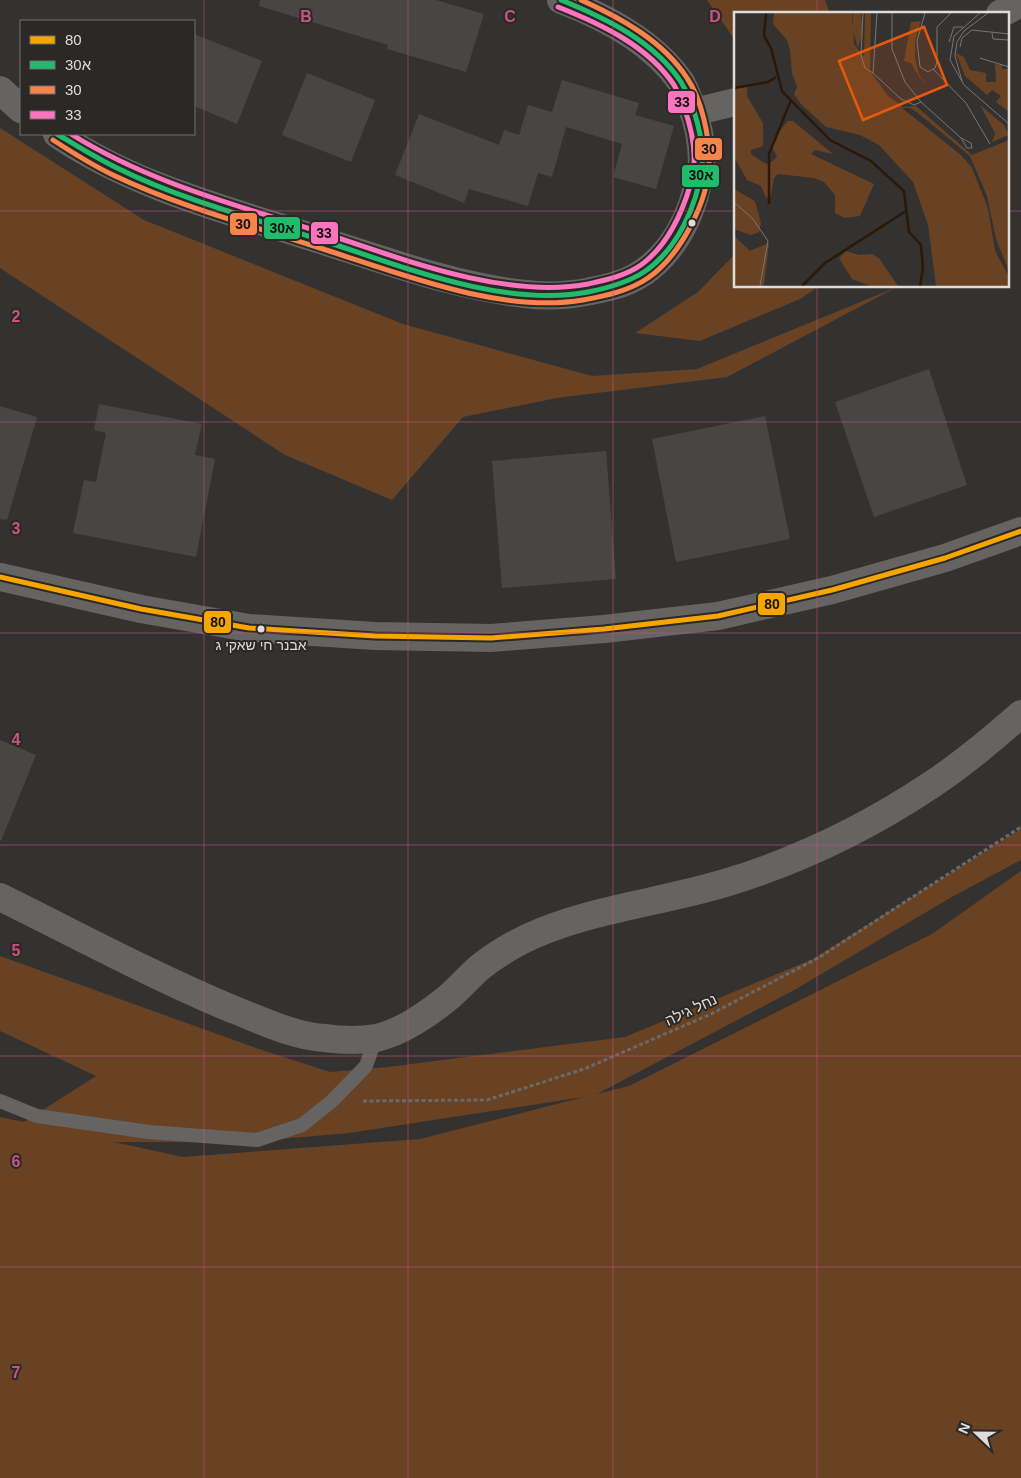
<svg xmlns="http://www.w3.org/2000/svg" width="1021" height="1478" viewBox="0 0 1021 1478" font-family="Arial,'Noto Sans Hebrew',sans-serif">
<rect width="100%" height="100%" fill="#343231"/>
<g fill="#684223" fill-rule="evenodd">
<path d="M 707,0 L 825,0 L 830,14 L 735,14 L 735,40 Z"/>
<path d="M 0,128 L 144,220 L 403,324 L 592,376 L 697,369 L 897,287 L 727,377 L 557,398 L 463,417 L 392,500 L 285,455 L 0,268 Z"/>
<path d="M 735,254 L 735,286 L 819,286 L 800,299 L 700,341 L 635,333 L 698,292 Z"/>
<path d="M 1021,829 L 1021,860 L 950,898 L 796,989 L 597,1094 L 629,1086 L 932,934 L 1021,871 L 1021,1478 L 0,1478 L 0,1117 L 24,1122 L 96,1076 L 0,1031 L 0,956 L 259,1049 L 330,1072 L 388,1067 L 625,1037 L 813,959 ZM 584,1097 L 420,1139 L 183,1157 L 114,1142 L 244,1142 L 349,1133 Z"/>
</g>
<g fill="#474645">
<path d="M 260,0 L 436,0 L 484,14 L 466,72 L 387,49 L 388,45 L 259,6 Z"/>
<path d="M 194,34 L 262,61 L 237,124 L 194,106 Z"/>
<path d="M 307,73 L 375,100 L 351,162 L 282,135 Z"/>
<path d="M 562,80 L 639,103 L 635,115 L 674,126 L 656,189 L 613,177 L 622,144 L 566,127 L 552,177 L 538,173 L 528,206 L 469,189 L 464,203 L 395,175 L 419,114 L 499,145 L 504,130 L 519,135 L 528,105 L 552,112 Z"/>
<path d="M 929,369 L 967,485 L 874,517 L 835,402 Z"/>
<path d="M 99,404 L 202,424 L 195,455 L 215,459 L 196,557 L 73,533 L 84,480 L 96,482 L 106,433 L 94,430 Z"/>
<path d="M 0,406 L 37,417 L 7,520 L 0,519 Z"/>
<path d="M 765,416 L 790,539 L 676,562 L 652,439 Z"/>
<path d="M 606,451 L 616,579 L 502,588 L 492,461 Z"/>
<path d="M 0,740 L 36,755 L 1,841 L 0,840 Z"/>
</g>
<g fill="none" stroke-linecap="round" stroke-linejoin="round">
<path stroke="#6a6969" stroke-width="3" stroke-dasharray="4 2.5" stroke-linecap="butt" d="M 363,1101 L 487,1100 L 584,1069 L 711,1014 L 818,958 L 1021,827"/>
<path stroke="#656463" stroke-width="14" d="M 0,1101 L 37,1116 L 149,1132 L 257,1140 L 302,1125 L 332,1101 L 366,1066 L 376,1037"/>
<g stroke="#656463" stroke-width="28">
<path d="M 1000,14 L 1021,3"/>
<path d="M 0,90 L 21,109"/>
<path d="M 694,112 L 735,102"/>
<path d="M 57,134 C 133,186 224,209 311,237 C 381,259 452,286 525,294 C 556,298 582,294 613,286 C 659,274 687,231 697,187 C 699,179 702,170 702,163 C 702,143 698,123 691,105 C 688,98 685,89 681,82 C 653,42 606,17 561,0"/>
<path d="M 0,577 L 141,609 L 249,628 L 375,636 L 491,638 L 604,629 L 718,616 L 832,590 L 945,558 L 1021,531"/>
<path d="M 0,897 C 77,935 153,976 232,1009 C 261,1020 293,1036 324,1038 C 340,1040 360,1041 376,1038 C 401,1033 431,1012 450,996 C 460,987 469,977 479,968 C 498,953 520,940 543,931 C 601,908 665,901 725,883 C 798,861 868,827 931,785 C 963,764 992,739 1021,714"/>
</g>
<g stroke="#2b2826" stroke-width="9">
<path id="bus-1" d="M 0,577 L 141,609 L 249,628 L 375,636 L 491,638 L 604,629 L 718,616 L 832,590 L 945,558 L 1021,531"/>
</g>
<g stroke="#2b2826" stroke-width="9">
<path id="bus-2" d="M 57,134 C 77,146 96,158 117,168 C 182,200 252,218 321,240 C 401,266 503,308 588,292 C 608,288 627,283 644,272 C 677,250 697,206 702,167 C 705,143 694,103 681,82 C 654,41 605,18 561,0"/>
</g>
<g stroke="#2b2826" stroke-width="9">
<path id="bus-3" d="M 53,140 C 73,153 92,165 113,175 C 180,207 253,226 323,249 C 401,274 501,314 583,300 C 605,296 629,291 648,278 C 680,256 708,202 709,164 C 710,138 702,100 687,78 C 663,41 621,18 581,0"/>
</g>
<g stroke="#2b2826" stroke-width="9">
<path id="bus-4" d="M 71,134 C 146,181 232,204 317,231 C 398,257 503,300 588,284 C 606,280 625,276 641,265 C 667,246 681,216 690,186 C 692,178 694,170 694,163 C 695,144 690,124 684,107 C 681,100 678,92 674,85 C 648,46 601,24 558,7"/>
</g>
<use href="#bus-1" stroke="#f7a600" stroke-width="5"/>
<use href="#bus-2" stroke="#20bc6c" stroke-width="5"/>
<use href="#bus-3" stroke="#f8844c" stroke-width="5"/>
<use href="#bus-4" stroke="#fc73be" stroke-width="5"/>
</g>
<path fill="none" stroke="#cb5382" stroke-width="1" stroke-opacity="0.55" d="M 204,0 L 204,1478M 408,0 L 408,1478M 613,0 L 613,1478M 817,0 L 817,14M 0,211 L 735,211M 1007,211 L 1021,211M 817,286 L 817,1478M 0,422 L 1021,422M 0,633 L 1021,633M 0,845 L 1021,845M 0,1056 L 1021,1056M 0,1267 L 1021,1267"/>
<g fill="#dfdddc" stroke="#2b2826" stroke-width="2">
<circle cx="692" cy="223" r="4.5"/>
<circle cx="261" cy="629" r="4.5"/>
</g>
<g text-anchor="middle" stroke-width="4" stroke-linejoin="round" paint-order="stroke">
<g font-size="14" fill="#dfdddc" stroke="#2b2826">
<text x="261" y="650">אבנר חי שאקי ג</text>
</g>
<g font-size="15" fill="#dfdddc" stroke="#2b2826">
<text transform="translate(691 1010) rotate(-25)" y="5">נחל גילה</text>
</g>
</g>
<g transform="translate(734 12)">
<rect width="275" height="275" fill="#343231"/>
<path d="M 40,1 L 118,1 L 120,32 L 130,45 L 131,1 L 137,1 L 136,59 L 154,84 L 169,95 L 182,94 L 238,143 L 275,128 L 275,259 L 262,227 L 253,184 L 236,144 L 184,101 L 176,96 L 168,96 L 227,143 L 238,156 L 254,196 L 261,239 L 275,265 L 275,274 L 202,274 L 194,213 L 179,170 L 145,133 L 126,123 L 92,115 L 67,92 L 60,82 L 63,75 L 58,61 L 56,38 L 53,28 L 39,12 ZM 119,1 L 127,1 L 129,20 L 124,36 L 119,19 ZM 187,9 L 181,28 L 181,46 L 185,63 L 194,73 L 185,65 L 177,51 L 170,49 L 177,10 ZM 222,41 L 230,45 L 236,58 L 252,61 L 252,70 L 262,70 L 261,52 L 268,53 L 268,57 L 275,57 L 275,100 L 262,90 L 267,84 L 258,78 L 253,83 L 231,64 ZM 13,75 L 13,84 L 29,111 L 29,134 L 17,138 L 17,142 L 32,152 L 37,150 L 43,145 L 37,133 L 48,116 L 54,109 L 59,109 L 99,142 L 81,138 L 77,142 L 140,172 L 126,204 L 111,206 L 101,201 L 101,183 L 90,170 L 80,166 L 44,162 L 40,166 L 37,183 L 32,186 L 27,174 L 13,168 L 0,145 L 0,80 L 3,76 ZM 246,93 L 270,113 L 275,123 L 258,130 L 261,121 ZM 0,177 L 21,189 L 27,211 L 25,220 L 17,223 L 0,217 ZM 0,224 L 16,239 L 35,231 L 30,274 L 0,274 ZM 112,239 L 125,243 L 138,242 L 145,246 L 164,274 L 136,274 L 118,267 L 105,246 Z" fill="#684223"/>
<path fill="none" stroke="#2c1807" stroke-width="2.5" d="M 32,1 L 30,24 L 37,36 L 48,79 L 96,128 L 137,149 L 170,179 L 175,220 L 187,233 L 189,256 L 186,274M 0,76 L 34,70 L 42,65M 35,192 L 35,142 L 57,88M 68,274 L 91,251 L 172,199"/>
<path fill="none" stroke="#787675" stroke-width="1" d="M 129,1 L 127,43 L 131,56 L 139,61M 143,1 L 139,61 L 167,87 L 180,93 L 187,90M 158,1 L 158,37 L 171,70 L 187,90 L 227,126 L 233,136 L 238,136 L 237,131 L 227,126M 191,1 L 183,29 L 186,55 L 194,60 L 201,56 L 203,50 L 203,15 L 217,1M 246,1 L 220,24 L 216,48 L 230,73 L 275,112M 258,21 L 259,27 L 275,28M 215,30 L 220,15 L 229,15M 226,35 L 228,26 L 238,18 L 275,22M 246,46 L 275,55M 199,57 L 232,91 L 256,132M 228,69 L 221,44 L 223,30 L 230,19 L 254,1M 0,190 L 19,207 L 34,229 L 26,274"/>
<path fill="#e8590c" fill-opacity="0.15" stroke="#e8590c" stroke-width="2.5" d="M 190,15 L 213,73 L 129,108 L 105,49 Z"/>
<rect width="275" height="275" fill="none" stroke="#dfdddc" stroke-width="2.5"/>
</g>
<g font-size="16" text-anchor="middle" font-weight="bold" fill="#cb5382" stroke="#2b2826" stroke-width="4" stroke-linejoin="round" paint-order="stroke">
<text x="306" y="22">B</text>
<text x="510" y="22">C</text>
<text x="715" y="22">D</text>
<text x="16" y="322">2</text>
<text x="16" y="534">3</text>
<text x="16" y="745">4</text>
<text x="16" y="956">5</text>
<text x="16" y="1167">6</text>
<text x="16" y="1378">7</text>
</g>
<g stroke="#2b2826" stroke-width="2">
<rect x="667" y="90" width="29" height="24" rx="5" fill="#fc73be"/>
<rect x="694" y="137" width="29" height="24" rx="5" fill="#f8844c"/>
<rect x="681" y="164" width="39" height="24" rx="5" fill="#20bc6c"/>
<rect x="229" y="212" width="29" height="24" rx="5" fill="#f8844c"/>
<rect x="263" y="216" width="38" height="24" rx="5" fill="#20bc6c"/>
<rect x="310" y="221" width="29" height="24" rx="5" fill="#fc73be"/>
<rect x="757" y="592" width="29" height="24" rx="5" fill="#f7a600"/>
<rect x="203" y="610" width="29" height="24" rx="5" fill="#f7a600"/>
</g>
<g font-size="14" text-anchor="middle" font-weight="bold" fill="#111">
<text x="682" y="107">33</text>
<text x="709" y="154">30</text>
<text x="701" y="180">30א</text>
<text x="243" y="229">30</text>
<text x="282" y="233">30א</text>
<text x="324" y="238">33</text>
<text x="772" y="609">80</text>
<text x="218" y="627">80</text>
</g>
<rect x="20" y="20" width="175" height="115" fill="#2b2826" stroke="#73706f"/>
<rect x="30" y="36" width="25" height="8" fill="#f7a600" stroke="#73706f"/>
<text x="65" y="45" font-size="15" fill="#dfdddc">80</text>
<rect x="30" y="61" width="25" height="8" fill="#20bc6c" stroke="#73706f"/>
<text x="65" y="70" font-size="15" fill="#dfdddc">30א</text>
<rect x="30" y="86" width="25" height="8" fill="#f8844c" stroke="#73706f"/>
<text x="65" y="95" font-size="15" fill="#dfdddc">30</text>
<rect x="30" y="111" width="25" height="8" fill="#fc73be" stroke="#73706f"/>
<text x="65" y="120" font-size="15" fill="#dfdddc">33</text>
<g transform="translate(976 1433) rotate(292)" stroke="#2b2826" stroke-width="4" paint-order="stroke">
<path d="M0-4L9 19L0 12L-9 19Z" fill="#dfdddc"/>
<text y="-8" font-size="14" font-weight="bold" text-anchor="middle" fill="#dfdddc">N</text>
</g>
</svg>
